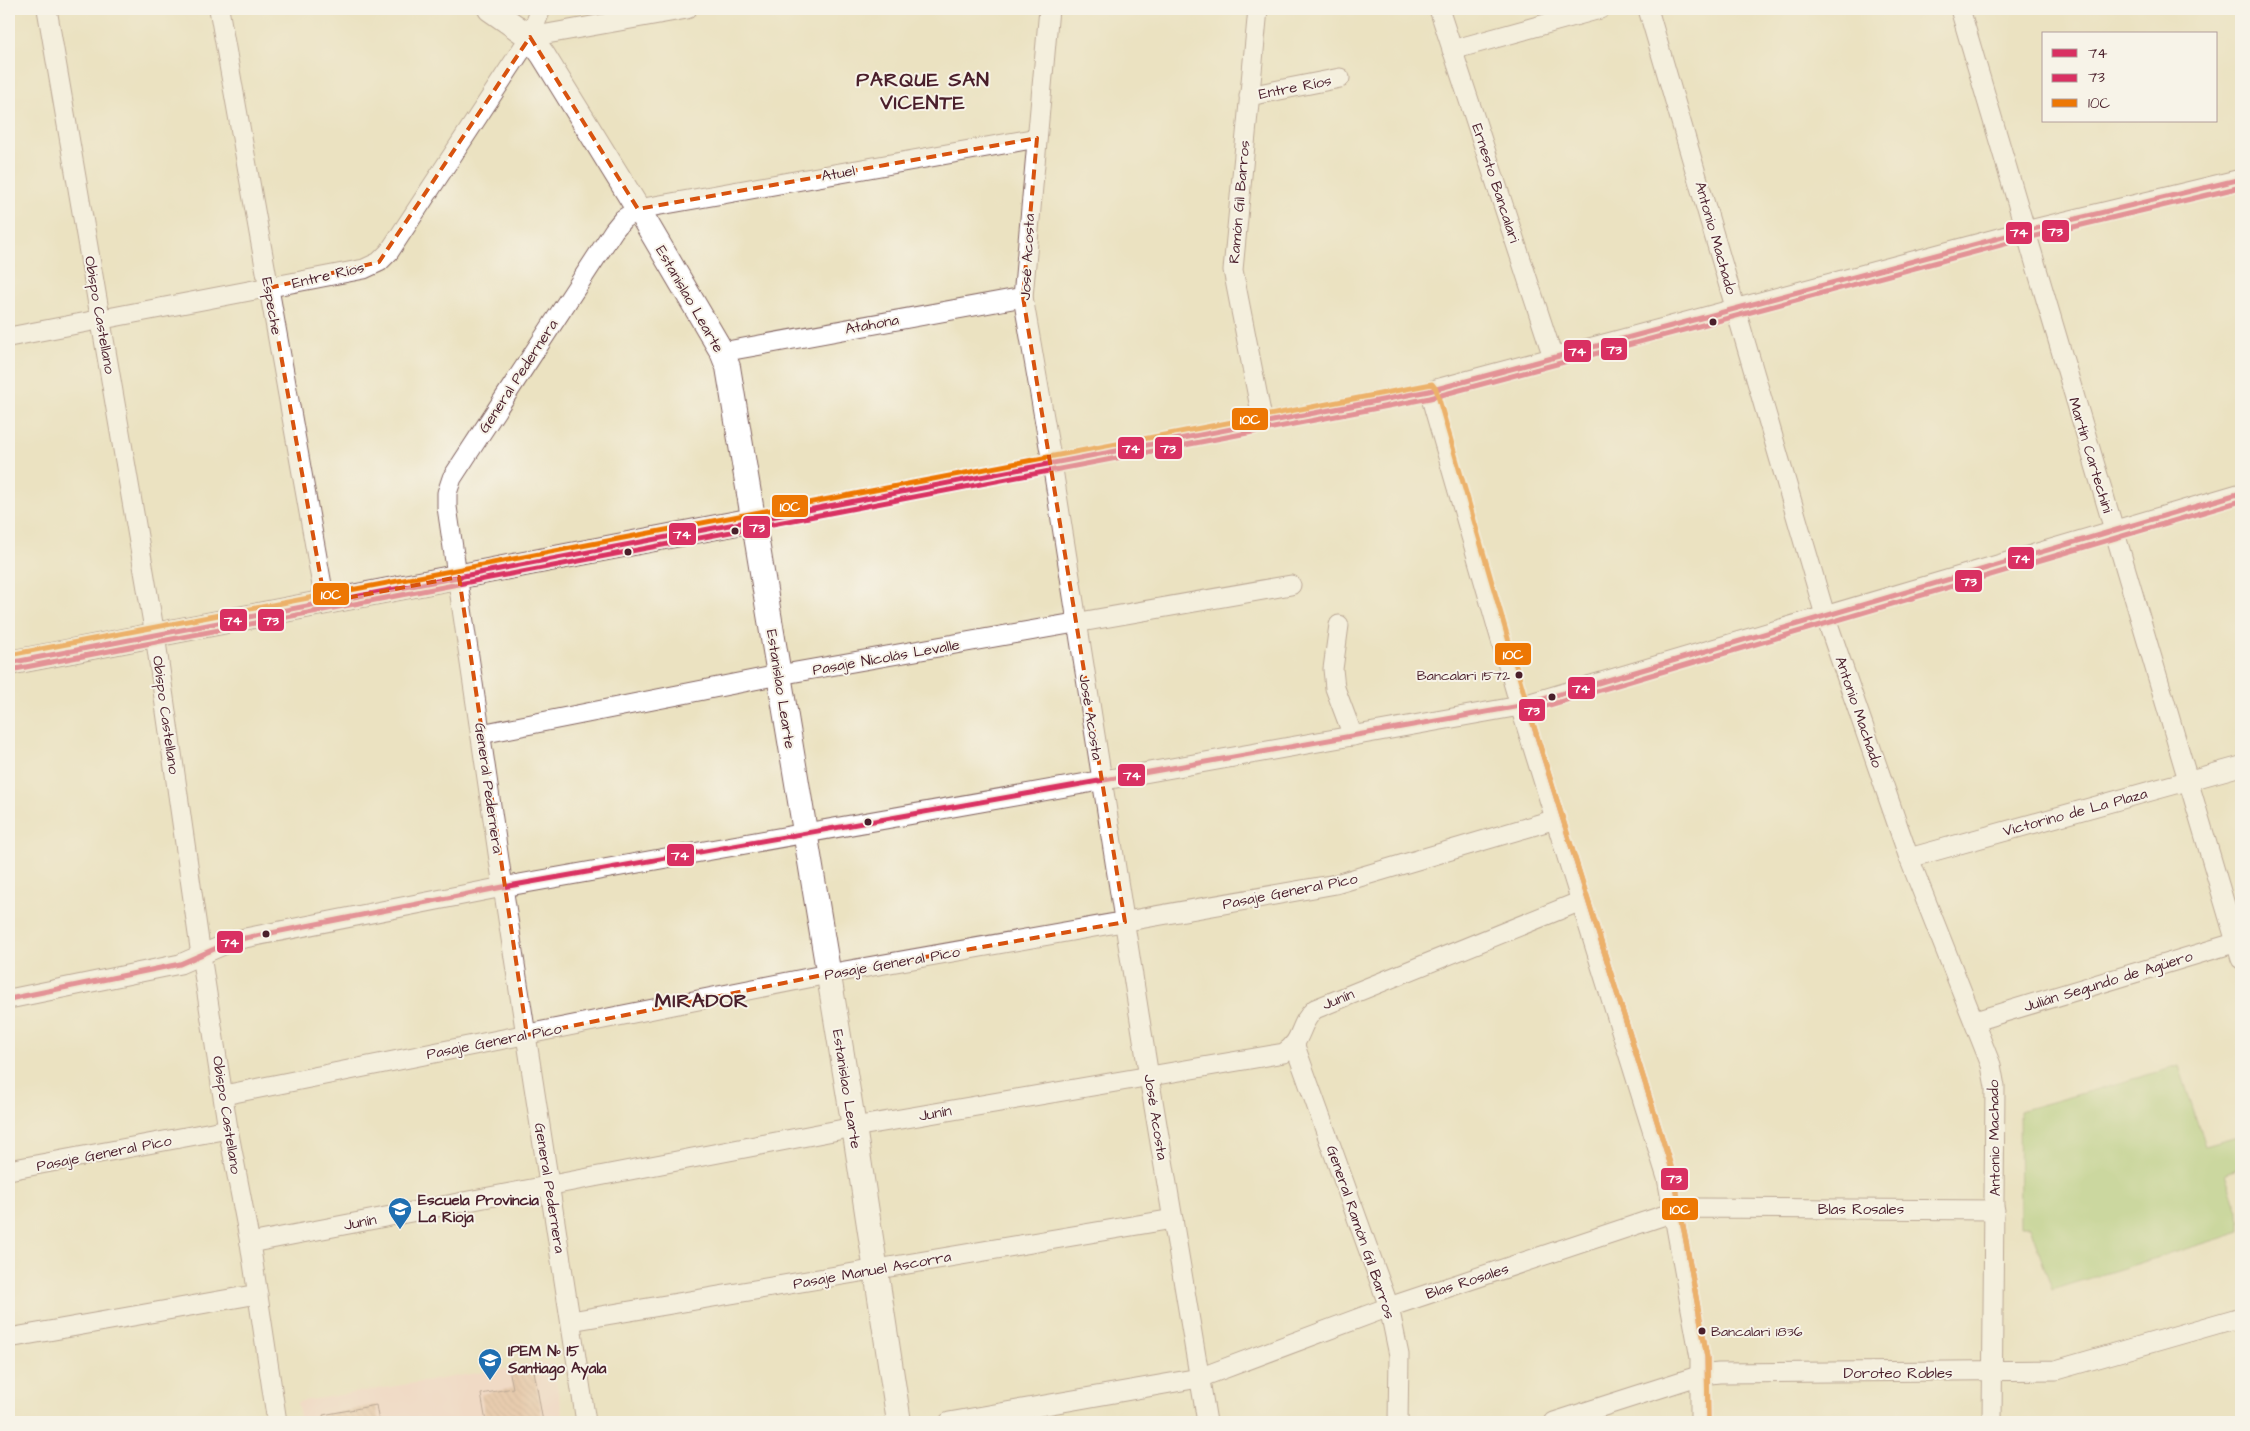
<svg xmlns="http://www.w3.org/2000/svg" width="2250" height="1431" viewBox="0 0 2250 1431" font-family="'Architects Daughter',sans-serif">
<defs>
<pattern id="building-back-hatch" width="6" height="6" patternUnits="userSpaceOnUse" patternTransform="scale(1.25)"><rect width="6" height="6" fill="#e4b197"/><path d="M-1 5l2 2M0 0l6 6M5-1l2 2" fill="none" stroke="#bb8f7b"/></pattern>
</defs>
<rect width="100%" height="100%" fill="#f7f3e8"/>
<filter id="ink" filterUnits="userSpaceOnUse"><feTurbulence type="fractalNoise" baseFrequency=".02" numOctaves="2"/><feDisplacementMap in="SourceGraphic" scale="10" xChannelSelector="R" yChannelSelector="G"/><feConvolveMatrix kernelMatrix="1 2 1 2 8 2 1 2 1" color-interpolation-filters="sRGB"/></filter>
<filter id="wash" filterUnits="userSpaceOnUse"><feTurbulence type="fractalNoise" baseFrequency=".0096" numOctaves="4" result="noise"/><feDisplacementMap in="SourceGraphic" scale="20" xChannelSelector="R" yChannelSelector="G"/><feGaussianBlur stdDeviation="1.12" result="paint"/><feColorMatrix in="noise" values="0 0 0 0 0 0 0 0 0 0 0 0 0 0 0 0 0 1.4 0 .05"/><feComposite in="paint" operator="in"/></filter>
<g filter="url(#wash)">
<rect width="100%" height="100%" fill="#ebe2c1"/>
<path fill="#f7d0cb" d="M 552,1361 L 564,1422 L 301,1422 L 297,1402 Z"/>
<path fill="#a4ca75" stroke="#777450" d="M 2179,1066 L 2205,1146 L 2241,1136 L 2241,1168 L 2225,1173 L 2241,1223 L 2241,1232 L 2052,1290 L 2030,1226 L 2020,1226 L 2019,1111 Z"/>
<g id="blocks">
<g fill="url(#building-back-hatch)">
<path d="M 533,1365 L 543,1422 L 486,1422 L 481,1394 L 513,1388 L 509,1369 Z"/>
<path d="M 376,1405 L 379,1422 L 324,1422 L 323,1415 Z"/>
</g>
</g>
</g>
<g filter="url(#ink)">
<use href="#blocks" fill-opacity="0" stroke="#826360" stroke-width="1"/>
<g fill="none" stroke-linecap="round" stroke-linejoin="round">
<g stroke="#826360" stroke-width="21">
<g id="minor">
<path d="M 47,9 L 155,635 L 201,955 L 228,1129 L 250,1243 L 277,1422"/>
<path d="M 219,9 L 325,602"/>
<path d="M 1049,9 L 1023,297 L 1052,463 L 1149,1077 L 1207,1422"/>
<path d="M 1258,9 L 1233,270 L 1263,423"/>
<path d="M 1439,9 L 1553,357"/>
<path d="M 1648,9 L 1825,615 L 1909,858 L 1991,1065 L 1995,1087 L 1992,1422"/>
<path d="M 1960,9 L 2241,959"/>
<path d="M 530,37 L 687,9"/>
<path d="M 1452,50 L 1600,9"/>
<path d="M 1249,96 L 1340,78"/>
<path d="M 9,337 L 364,269 L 379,262 L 389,252 L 530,37 L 541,9"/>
<path d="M 722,352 L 1023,297"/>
<path d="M 1429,391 L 1520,706 L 1667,1178 L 1700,1358 L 1700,1422"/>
<path d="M 753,520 L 1429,391 L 2025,231 L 2241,179"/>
<path d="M 1339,625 L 1333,669 L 1335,688 L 1353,736"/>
<path d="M 481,734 L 779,675 L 1291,585"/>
<path d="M 1909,858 L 2241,766"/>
<path d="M 9,999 L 180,964 L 235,940 L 503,887 L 1520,706 L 2241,493"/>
<path d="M 1975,1021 L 2241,941"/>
<path d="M 1295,1046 L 1389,1307 L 1399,1355 L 1398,1422"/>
<path d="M 224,1095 L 828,974 L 1336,884 L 1556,819"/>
<path d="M 9,1170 L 228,1129"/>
<path d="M 250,1243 L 854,1127 L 1284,1053 C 1304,1040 1298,1024 1315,1009 L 1581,901"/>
<path d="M 571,1321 L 1173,1219"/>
<path d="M 9,1338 L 258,1294"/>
<path d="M 586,1422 L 503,887 L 447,507 L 447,493 L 452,478 L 614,230 L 623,219 L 638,209 L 1037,138"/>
<path d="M 949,1422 L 1199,1378 L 1389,1307 L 1674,1212 L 1694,1208 L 1995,1210"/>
<path d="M 1554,1422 L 1701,1375 L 1719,1373 L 2056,1370 L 2241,1317"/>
</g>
</g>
<g stroke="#826360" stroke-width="26">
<g id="major">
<path d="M 490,9 L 530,37 L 543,55 L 638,209 L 722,352 L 728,367 L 854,1127 L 899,1422"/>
<path d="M 9,663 L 753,520"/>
</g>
</g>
<use href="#minor" stroke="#fff" stroke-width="19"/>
<use href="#major" stroke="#fff" stroke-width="24"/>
<g stroke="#f7f3e8" stroke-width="9">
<g id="bus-1">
<path d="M 9,663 L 1429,391 L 2025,231 L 2241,179"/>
<path d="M 9,999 L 180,964 L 235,940 L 503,887 L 1520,706 L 2241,493"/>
</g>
</g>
<g stroke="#f7f3e8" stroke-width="9">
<g id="bus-2">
<path d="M 10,670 L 1430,398 L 2027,238 L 2241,187"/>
<path d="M 1708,1422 L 1707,1357 L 1674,1176 L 1529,711 L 2241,501"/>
</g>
</g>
<g stroke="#f7f3e8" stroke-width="9">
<path id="bus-3" d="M 9,655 L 1432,384 L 1436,389 L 1527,704 L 1674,1176 L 1707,1357 L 1708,1422"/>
</g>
<use href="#bus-1" stroke="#d93062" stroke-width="5"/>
<use href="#bus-2" stroke="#d93062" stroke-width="5"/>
<use href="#bus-3" stroke="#ed7704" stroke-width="5"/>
</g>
</g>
<path d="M0 0H2250V1431H0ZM 530,37 L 638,209 L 1037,138 L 1023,297 L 1125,922 L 828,974 L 527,1035 L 459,577 L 325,602 L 269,288 L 379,262 Z" fill="#ebe2c1" fill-opacity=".55" fill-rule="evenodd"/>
<path fill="none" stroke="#d8530f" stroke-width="4" stroke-dasharray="10 6" stroke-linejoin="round" d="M 530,37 L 638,209 L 1037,138 L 1023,297 L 1125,922 L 828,974 L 527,1035 L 459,577 L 325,602 L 269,288 L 379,262 Z"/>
<defs>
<g id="school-pin" transform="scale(1.25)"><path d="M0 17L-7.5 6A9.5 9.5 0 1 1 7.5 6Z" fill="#1f6fb2" stroke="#f7f3e8"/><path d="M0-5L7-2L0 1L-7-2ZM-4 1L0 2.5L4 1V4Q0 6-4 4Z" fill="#fff"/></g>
</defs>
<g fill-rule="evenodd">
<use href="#school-pin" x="400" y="1209"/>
<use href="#school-pin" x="490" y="1360"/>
</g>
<g fill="#4a1f2b" stroke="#f7f3e8" stroke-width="2">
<circle cx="1713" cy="322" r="4.5"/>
<circle cx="735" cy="531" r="4.5"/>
<circle cx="628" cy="552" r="4.5"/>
<circle cx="1519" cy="675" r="4.5"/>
<circle cx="1552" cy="697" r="4.5"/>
<circle cx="868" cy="822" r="4.5"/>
<circle cx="266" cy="934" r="4.5"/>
<circle cx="1702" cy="1331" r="4.5"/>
</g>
<g text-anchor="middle" stroke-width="4" stroke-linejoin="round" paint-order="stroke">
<g font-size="14" fill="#4a1f2b" stroke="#f7f3e8" text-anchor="end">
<text x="1510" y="680">Bancalari 1572</text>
<text x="1711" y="1336" text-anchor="start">Bancalari 1836</text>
</g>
<g font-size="15" fill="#4a1f2b" stroke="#f7f3e8">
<text transform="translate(1295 87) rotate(-11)" y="5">Entre Ríos</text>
<text transform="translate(838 173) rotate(-10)" y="5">Atuel</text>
<text transform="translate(1496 183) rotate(72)" y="5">Ernesto Bancalari</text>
<text transform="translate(1239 202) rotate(-85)" y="5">Ramón Gil Barros</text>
<text transform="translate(1716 238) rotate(74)" y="5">Antonio Machado</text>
<text transform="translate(1027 257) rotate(-87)" y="5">José Acosta</text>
<text transform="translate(328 275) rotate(-13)" y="5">Entre Ríos</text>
<text transform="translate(690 299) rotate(60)" y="5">Estanislao Learte</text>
<text transform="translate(272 306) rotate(80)" y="5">Espeche</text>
<text transform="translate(100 315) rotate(80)" y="5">Obispo Castellano</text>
<text transform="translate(872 324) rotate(-10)" y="5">Atahona</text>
<text transform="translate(518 376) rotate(-57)" y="5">General Pedernera</text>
<text transform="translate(2091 455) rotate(73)" y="5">Martín Cartechini</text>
<text transform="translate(886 657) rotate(-10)" y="5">Pasaje Nicolás Levalle</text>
<text transform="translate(781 689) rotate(81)" y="5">Estanislao Learte</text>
<text transform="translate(1859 712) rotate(71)" y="5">Antonio Machado</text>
<text transform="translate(166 715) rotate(82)" y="5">Obispo Castellano</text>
<text transform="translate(1091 717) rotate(81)" y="5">José Acosta</text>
<text transform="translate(489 788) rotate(82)" y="5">General Pedernera</text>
<text transform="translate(2075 812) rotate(-15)" y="5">Victorino de La Plaza</text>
<text transform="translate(1290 891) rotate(-11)" y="5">Pasaje General Pico</text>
<text transform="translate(892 963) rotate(-10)" y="5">Pasaje General Pico</text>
<text transform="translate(2108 981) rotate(-17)" y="5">Julián Segundo de Agüero</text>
<text transform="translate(1338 999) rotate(-22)" y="5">Junín</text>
<text transform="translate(494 1041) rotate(-11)" y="5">Pasaje General Pico</text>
<text transform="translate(847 1089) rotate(81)" y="5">Estanislao Learte</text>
<text transform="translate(935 1113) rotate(-10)" y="5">Junín</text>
<text transform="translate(227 1115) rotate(81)" y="5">Obispo Castellano</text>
<text transform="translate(1156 1117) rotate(81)" y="5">José Acosta</text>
<text transform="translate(1994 1138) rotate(-91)" y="5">Antonio Machado</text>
<text transform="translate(104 1153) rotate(-11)" y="5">Pasaje General Pico</text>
<text transform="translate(550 1188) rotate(81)" y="5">General Pedernera</text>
<text x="1861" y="1214">Blas Rosales</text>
<text transform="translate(360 1222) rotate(-11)" y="5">Junín</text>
<text transform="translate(1361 1232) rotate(71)" y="5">General Ramón Gil Barros</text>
<text transform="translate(872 1270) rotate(-10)" y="5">Pasaje Manuel Ascorra</text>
<text transform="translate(1467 1281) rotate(-18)" y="5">Blas Rosales</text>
<text x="1898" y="1378">Doroteo Robles</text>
</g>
<g font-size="15" font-weight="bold" fill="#4a1f2b" stroke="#f7f3e8" text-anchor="start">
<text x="418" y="1205">Escuela Provincia<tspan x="418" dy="17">La Rioja</tspan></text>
<text x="508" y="1356">IPEM Nº 15<tspan x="508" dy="17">Santiago Ayala</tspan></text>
</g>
<g font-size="20" font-weight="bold" letter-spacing="1" fill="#4a1f2b" stroke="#f7f3e8">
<text x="923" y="86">PARQUE SAN<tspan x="923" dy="23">VICENTE</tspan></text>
<text x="702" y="1007">MIRADOR</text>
</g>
</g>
<g stroke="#f7f3e8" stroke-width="2">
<rect x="2041" y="219" width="29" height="24" rx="5" fill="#d93062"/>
<rect x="2005" y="221" width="28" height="24" rx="5" fill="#d93062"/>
<rect x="1600" y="337" width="28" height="24" rx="5" fill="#d93062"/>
<rect x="1563" y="339" width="29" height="24" rx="5" fill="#d93062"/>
<rect x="1231" y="407" width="38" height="24" rx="5" fill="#ed7704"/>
<rect x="1117" y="436" width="28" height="24" rx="5" fill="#d93062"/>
<rect x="1154" y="436" width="29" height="24" rx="5" fill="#d93062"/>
<rect x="771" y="494" width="38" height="24" rx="5" fill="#ed7704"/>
<rect x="742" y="515" width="29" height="24" rx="5" fill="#d93062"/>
<rect x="668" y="522" width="29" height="24" rx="5" fill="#d93062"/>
<rect x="2007" y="546" width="28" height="24" rx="5" fill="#d93062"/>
<rect x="1954" y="569" width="29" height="24" rx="5" fill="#d93062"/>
<rect x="312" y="582" width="38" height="24" rx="5" fill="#ed7704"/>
<rect x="257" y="608" width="28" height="24" rx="5" fill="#d93062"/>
<rect x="219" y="608" width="29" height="24" rx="5" fill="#d93062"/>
<rect x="1494" y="642" width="38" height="24" rx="5" fill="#ed7704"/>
<rect x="1567" y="676" width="29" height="24" rx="5" fill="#d93062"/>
<rect x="1518" y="698" width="28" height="24" rx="5" fill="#d93062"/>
<rect x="1117" y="763" width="29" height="24" rx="5" fill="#d93062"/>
<rect x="666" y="843" width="29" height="24" rx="5" fill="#d93062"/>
<rect x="216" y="930" width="28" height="24" rx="5" fill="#d93062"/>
<rect x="1660" y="1167" width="29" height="24" rx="5" fill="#d93062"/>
<rect x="1661" y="1197" width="38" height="24" rx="5" fill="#ed7704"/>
</g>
<g font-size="14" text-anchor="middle" font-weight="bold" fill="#fff">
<text x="2055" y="236">73</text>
<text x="2019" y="237">74</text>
<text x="1614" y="354">73</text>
<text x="1577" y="356">74</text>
<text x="1250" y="424">10C</text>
<text x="1131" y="453">74</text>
<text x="1168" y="453">73</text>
<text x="790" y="511">10C</text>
<text x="757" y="532">73</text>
<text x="682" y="539">74</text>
<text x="2021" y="563">74</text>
<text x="1969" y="586">73</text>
<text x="331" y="599">10C</text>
<text x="271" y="625">73</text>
<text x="233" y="625">74</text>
<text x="1513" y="659">10C</text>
<text x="1581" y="693">74</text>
<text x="1532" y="715">73</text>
<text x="1132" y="780">74</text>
<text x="680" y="860">74</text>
<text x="230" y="947">74</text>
<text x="1674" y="1183">73</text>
<text x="1680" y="1214">10C</text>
</g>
<rect width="2250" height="1431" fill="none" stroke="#f7f3e8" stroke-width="30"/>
<rect x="2042" y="32" width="175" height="90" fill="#f7f3e8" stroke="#b29e9c"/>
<rect x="2052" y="49" width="25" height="8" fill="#d93062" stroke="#b29e9c"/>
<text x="2088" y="58" font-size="15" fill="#4a1f2b">74</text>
<rect x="2052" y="74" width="25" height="8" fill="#d93062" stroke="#b29e9c"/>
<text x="2088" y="82" font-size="15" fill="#4a1f2b">73</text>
<rect x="2052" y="99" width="25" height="8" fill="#ed7704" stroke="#b29e9c"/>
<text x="2088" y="108" font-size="15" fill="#4a1f2b">10C</text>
</svg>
